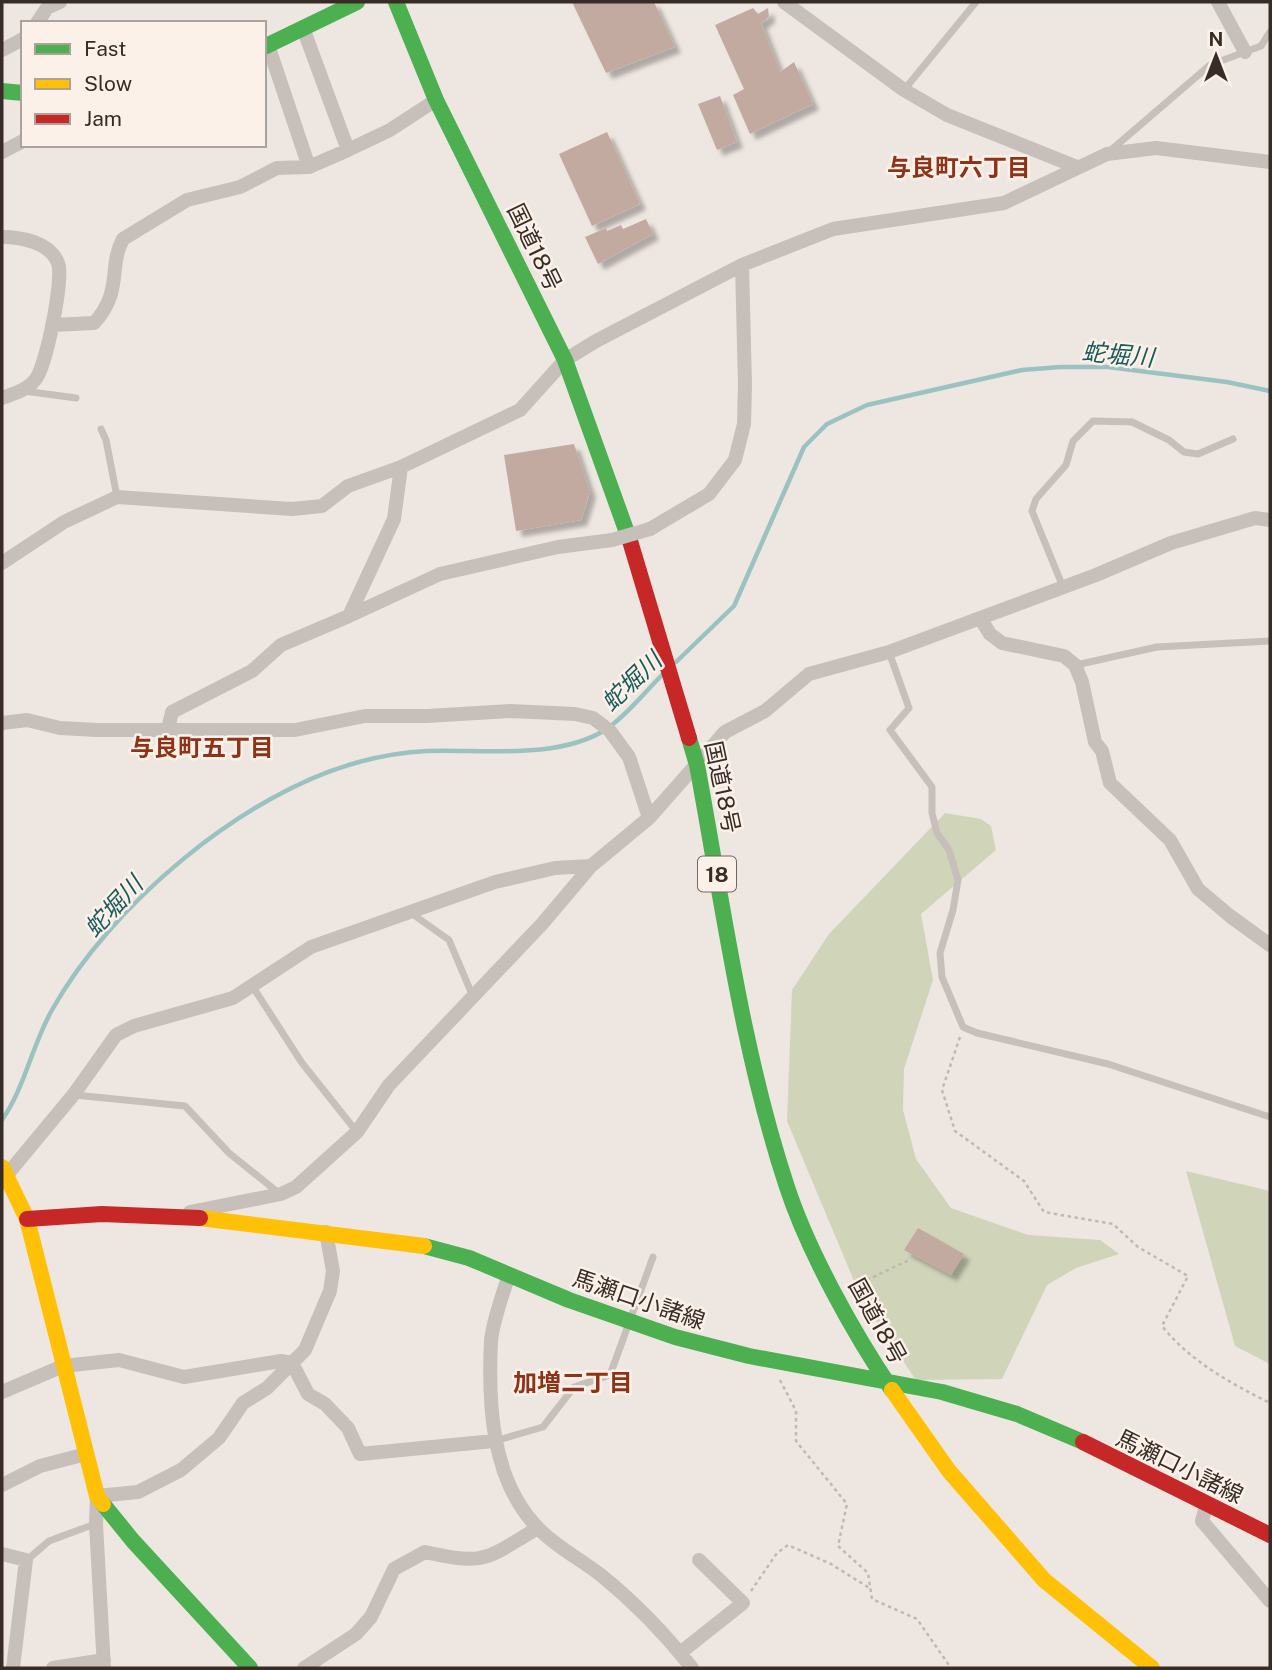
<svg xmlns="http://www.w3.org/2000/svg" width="1272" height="1670" font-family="'Public Sans','Noto Sans JP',sans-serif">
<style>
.green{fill:#d0d4b9}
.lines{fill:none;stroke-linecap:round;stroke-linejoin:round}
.stream{stroke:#9bc2c1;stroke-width:4.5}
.building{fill:#c3aaa1;filter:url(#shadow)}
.path{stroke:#c0b8b2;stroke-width:2.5;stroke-dasharray:3.5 3.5;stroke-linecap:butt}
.lane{stroke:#c7bfba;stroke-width:7}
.street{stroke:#c7bfba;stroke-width:14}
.fast{stroke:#4caf50;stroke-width:16}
.slow{stroke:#ffc107;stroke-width:16}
.jam{stroke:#c62828;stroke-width:16}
.street-bridge{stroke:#c7bfba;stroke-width:14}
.labels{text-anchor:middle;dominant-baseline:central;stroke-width:5;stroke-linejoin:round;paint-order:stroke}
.shield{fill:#fbf1e8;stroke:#726761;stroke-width:2}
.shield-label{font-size:21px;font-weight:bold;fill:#382c27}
.street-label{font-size:23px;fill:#382c27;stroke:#fbf1e8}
.neighbourhood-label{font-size:24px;font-weight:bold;fill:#8d331a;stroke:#fbf1e8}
.water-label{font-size:24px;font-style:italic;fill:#195a5d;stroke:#fbf1e8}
</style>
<defs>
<filter id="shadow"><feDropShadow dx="6" dy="6" stdDeviation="2" flood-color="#0004"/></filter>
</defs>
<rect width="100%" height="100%" fill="#eee7e1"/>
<path class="green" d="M 945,813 L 981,819 L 991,826 L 996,850 L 921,914 L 933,980 L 904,1069 L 903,1110 L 916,1159 L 951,1208 L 1028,1235 L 1100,1240 L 1119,1254 L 1076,1268 L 1047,1285 L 1002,1379 L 916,1380 L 862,1300 L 787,1121 L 792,990 L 829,934 Z
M 1186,1171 L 1270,1191 L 1270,1364 L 1235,1346 Z"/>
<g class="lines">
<path class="stream" d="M 676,662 L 734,606 L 804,447 L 827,424 L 867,405 L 1022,370 L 1060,367 L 1108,367 L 1227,382 L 1270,391
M 2,1120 C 25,1087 32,1045 52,1010 C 110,906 243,793 359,762 C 381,756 405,752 427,751 C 481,749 557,760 605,730 C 625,717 644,693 662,675"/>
</g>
<path class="building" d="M 572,2 L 654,2 L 675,47 L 606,73 Z
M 753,8 L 758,14 L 768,8 L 769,17 L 761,23 L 780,72 L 794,62 L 813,104 L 750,134 L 733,95 L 744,89 L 715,25 Z
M 720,96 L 737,142 L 717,150 L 698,104 Z
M 607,132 L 640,204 L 592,226 L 559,154 Z
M 646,219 L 653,234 L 598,264 L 585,237 L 606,228 L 607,231 L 621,225 L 623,229 Z
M 574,444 L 590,492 L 581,520 L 516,531 L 504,455 Z
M 918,1228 L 964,1254 L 951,1275 L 904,1250 Z"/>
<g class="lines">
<path class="path" d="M 960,1037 L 942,1090 L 955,1131 L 1024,1181 L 1044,1212 L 1113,1224 L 1138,1247 L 1188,1276 L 1162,1326 C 1190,1361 1230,1383 1270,1403
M 854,1286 L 909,1260
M 780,1380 L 796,1411 L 796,1441 L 847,1504 L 838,1546 L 868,1573 L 872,1599 L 917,1619 L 951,1668
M 751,1591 L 777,1553 L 788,1545 L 831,1564 L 871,1589"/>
<path class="lane" d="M 904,90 L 976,2
M 1110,151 L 1210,65 L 1261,46 L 1270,32
M 24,391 L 76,398
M 101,429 L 106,440 L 117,497
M 1063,587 L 1032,511 L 1036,499 L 1066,465 L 1073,441 L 1093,421 L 1132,422 L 1169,440 L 1184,452 L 1198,454 L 1233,439
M 889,652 L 909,708 L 890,730 L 932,787 L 932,813 L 937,833 L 949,850 L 958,880 L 953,910 L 940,953 L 942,977 L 963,1027 L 977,1033 L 1108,1064 L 1270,1117
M 1076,665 L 1157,647 L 1270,641
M 411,913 L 449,940 L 474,999
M 251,984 L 302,1063 L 357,1132
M 75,1095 L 185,1106 L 229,1153 L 280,1194
M 495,1441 L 543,1427 L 574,1387 L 610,1375 L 653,1257
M 27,1560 L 49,1541 L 95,1524"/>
<path class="street" d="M 784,2 L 904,90 L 947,115 L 1077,167
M 1218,2 L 1245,52
M 37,23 L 47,8 L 60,2
M 303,28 L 348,150
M 268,45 L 309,167
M 2,50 L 23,39
M 2,152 L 23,141
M 2,237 C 21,237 50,242 58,263 C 64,278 46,368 35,380 C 27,390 13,394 2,398
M 52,325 L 94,323 C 123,292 108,266 123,239 L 187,200 L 240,187 L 277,168 L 309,167 L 348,150 L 390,130 L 436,100
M 650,529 L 709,494 L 735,460 L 744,424 L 745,385 L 742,265
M 2,563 L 64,522 L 117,497 L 292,509 L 322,506 L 348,486 L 401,467 L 520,410 L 565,360 L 596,341 L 742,265 L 833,229 L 1004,203 L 1107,154 L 1156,148 L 1270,162
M 349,616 L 440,574 L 558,547 L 612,540
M 980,618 L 990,634 L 1002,643 L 1064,656 L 1075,665 L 1082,682 L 1095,742 L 1102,751 L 1110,783 L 1170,840 L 1198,889 L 1230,916 L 1270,945
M 2,723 L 27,720 L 60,728 L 97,730 L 295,730 L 365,716 L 427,716 L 511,711 L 575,714 L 593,718 L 610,731 L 629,757 L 649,818
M 168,729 L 172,712 L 252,671 L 281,645 L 349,616 L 394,519 L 401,467
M 6,1176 L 74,1094 L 116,1035 L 134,1026 L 233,998 L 311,947 L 495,882 L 555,868 L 591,866
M 190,1212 L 281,1194 L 296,1187 L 357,1132 L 389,1085 L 542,924 L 591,866 L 649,818 L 725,732 L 765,711 L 809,674 L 889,652 L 1096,575 L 1171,543 L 1255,518 L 1270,520
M 509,1274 C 503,1295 493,1319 491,1341 C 488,1404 491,1480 538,1528 C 556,1547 582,1560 602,1576 C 634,1602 666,1635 692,1668
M 2,1392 L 63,1366 L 119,1360 L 184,1377 L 281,1361 L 292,1363 L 308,1394 L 325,1404 L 348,1428 L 360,1454 L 494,1441
M 2,1485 L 40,1466 L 86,1454
M 1207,1503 L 1202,1521 L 1270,1601
M 2,1554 L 26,1560 L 13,1668
M 680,1653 L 743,1603 L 699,1560
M 53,1668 L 104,1660
M 104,1668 L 96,1524 L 97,1496 L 138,1492 L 181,1470 L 219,1438 L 243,1403 L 267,1388 L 305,1350 L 330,1291 L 333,1271 L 326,1232
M 304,1668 L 356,1634 L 371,1617 L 394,1569 L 425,1552 C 487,1566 485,1559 538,1528"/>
<path class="fast" d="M 396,2 L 436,100 L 565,360 L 630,541
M 264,47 L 357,2
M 2,91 L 23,93
M 689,738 L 697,765 C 723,905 742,1051 787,1187 C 808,1251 854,1334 892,1390
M 424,1246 L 469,1258 L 569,1300 L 675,1337 L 749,1356 L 942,1392 L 1017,1414 L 1083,1442
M 103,1504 L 133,1541 L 250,1668"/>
<path class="slow" d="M 2,1167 L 27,1219 L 97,1496 L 103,1504
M 200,1218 L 424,1246
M 892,1390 L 949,1471 L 1044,1580 L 1152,1668"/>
<path class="jam" d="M 630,541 L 689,738
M 27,1219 L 102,1214 L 200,1218
M 1083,1442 L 1270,1535"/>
<path class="street-bridge" d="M 612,540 L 650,529"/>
</g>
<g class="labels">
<rect class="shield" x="698" y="856.5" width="38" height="35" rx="5"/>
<g class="shield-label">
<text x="717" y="874">18</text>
</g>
<g class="street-label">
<text transform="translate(535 247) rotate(64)">国道18号</text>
<text transform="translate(723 787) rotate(78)">国道18号</text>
<text transform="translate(639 1299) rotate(19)">馬瀬口小諸線</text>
<text transform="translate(878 1321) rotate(61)">国道18号</text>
<text transform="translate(1180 1466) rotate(26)">馬瀬口小諸線</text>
</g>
<g class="neighbourhood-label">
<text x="959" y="167">与良町六丁目</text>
<text x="202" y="747">与良町五丁目</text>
<text x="573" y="1382">加増二丁目</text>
</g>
<g class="water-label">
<text transform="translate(1118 354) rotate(5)">蛇堀川</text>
<text transform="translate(631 681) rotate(-44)">蛇堀川</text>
<text transform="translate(113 906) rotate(-47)">蛇堀川</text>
</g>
</g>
<rect width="1272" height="1670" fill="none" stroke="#382c27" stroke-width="7"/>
<rect x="21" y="21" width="245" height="126" fill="#fbf1e8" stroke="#ada29b" stroke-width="2"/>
<rect x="35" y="44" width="35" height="10" fill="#4caf50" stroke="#ada29b" stroke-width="2"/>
<text x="84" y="56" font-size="21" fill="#382c27">Fast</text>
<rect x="35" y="79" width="35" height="10" fill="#ffc107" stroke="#ada29b" stroke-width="2"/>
<text x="84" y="91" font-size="21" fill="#382c27">Slow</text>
<rect x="35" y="114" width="35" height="10" fill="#c62828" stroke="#ada29b" stroke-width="2"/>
<text x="84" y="126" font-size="21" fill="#382c27">Jam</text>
<g transform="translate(1216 56)" stroke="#fbf1e8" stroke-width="5" paint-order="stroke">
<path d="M0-5L12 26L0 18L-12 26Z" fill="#382c27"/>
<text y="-10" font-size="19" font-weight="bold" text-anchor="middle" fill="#382c27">N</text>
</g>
</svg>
